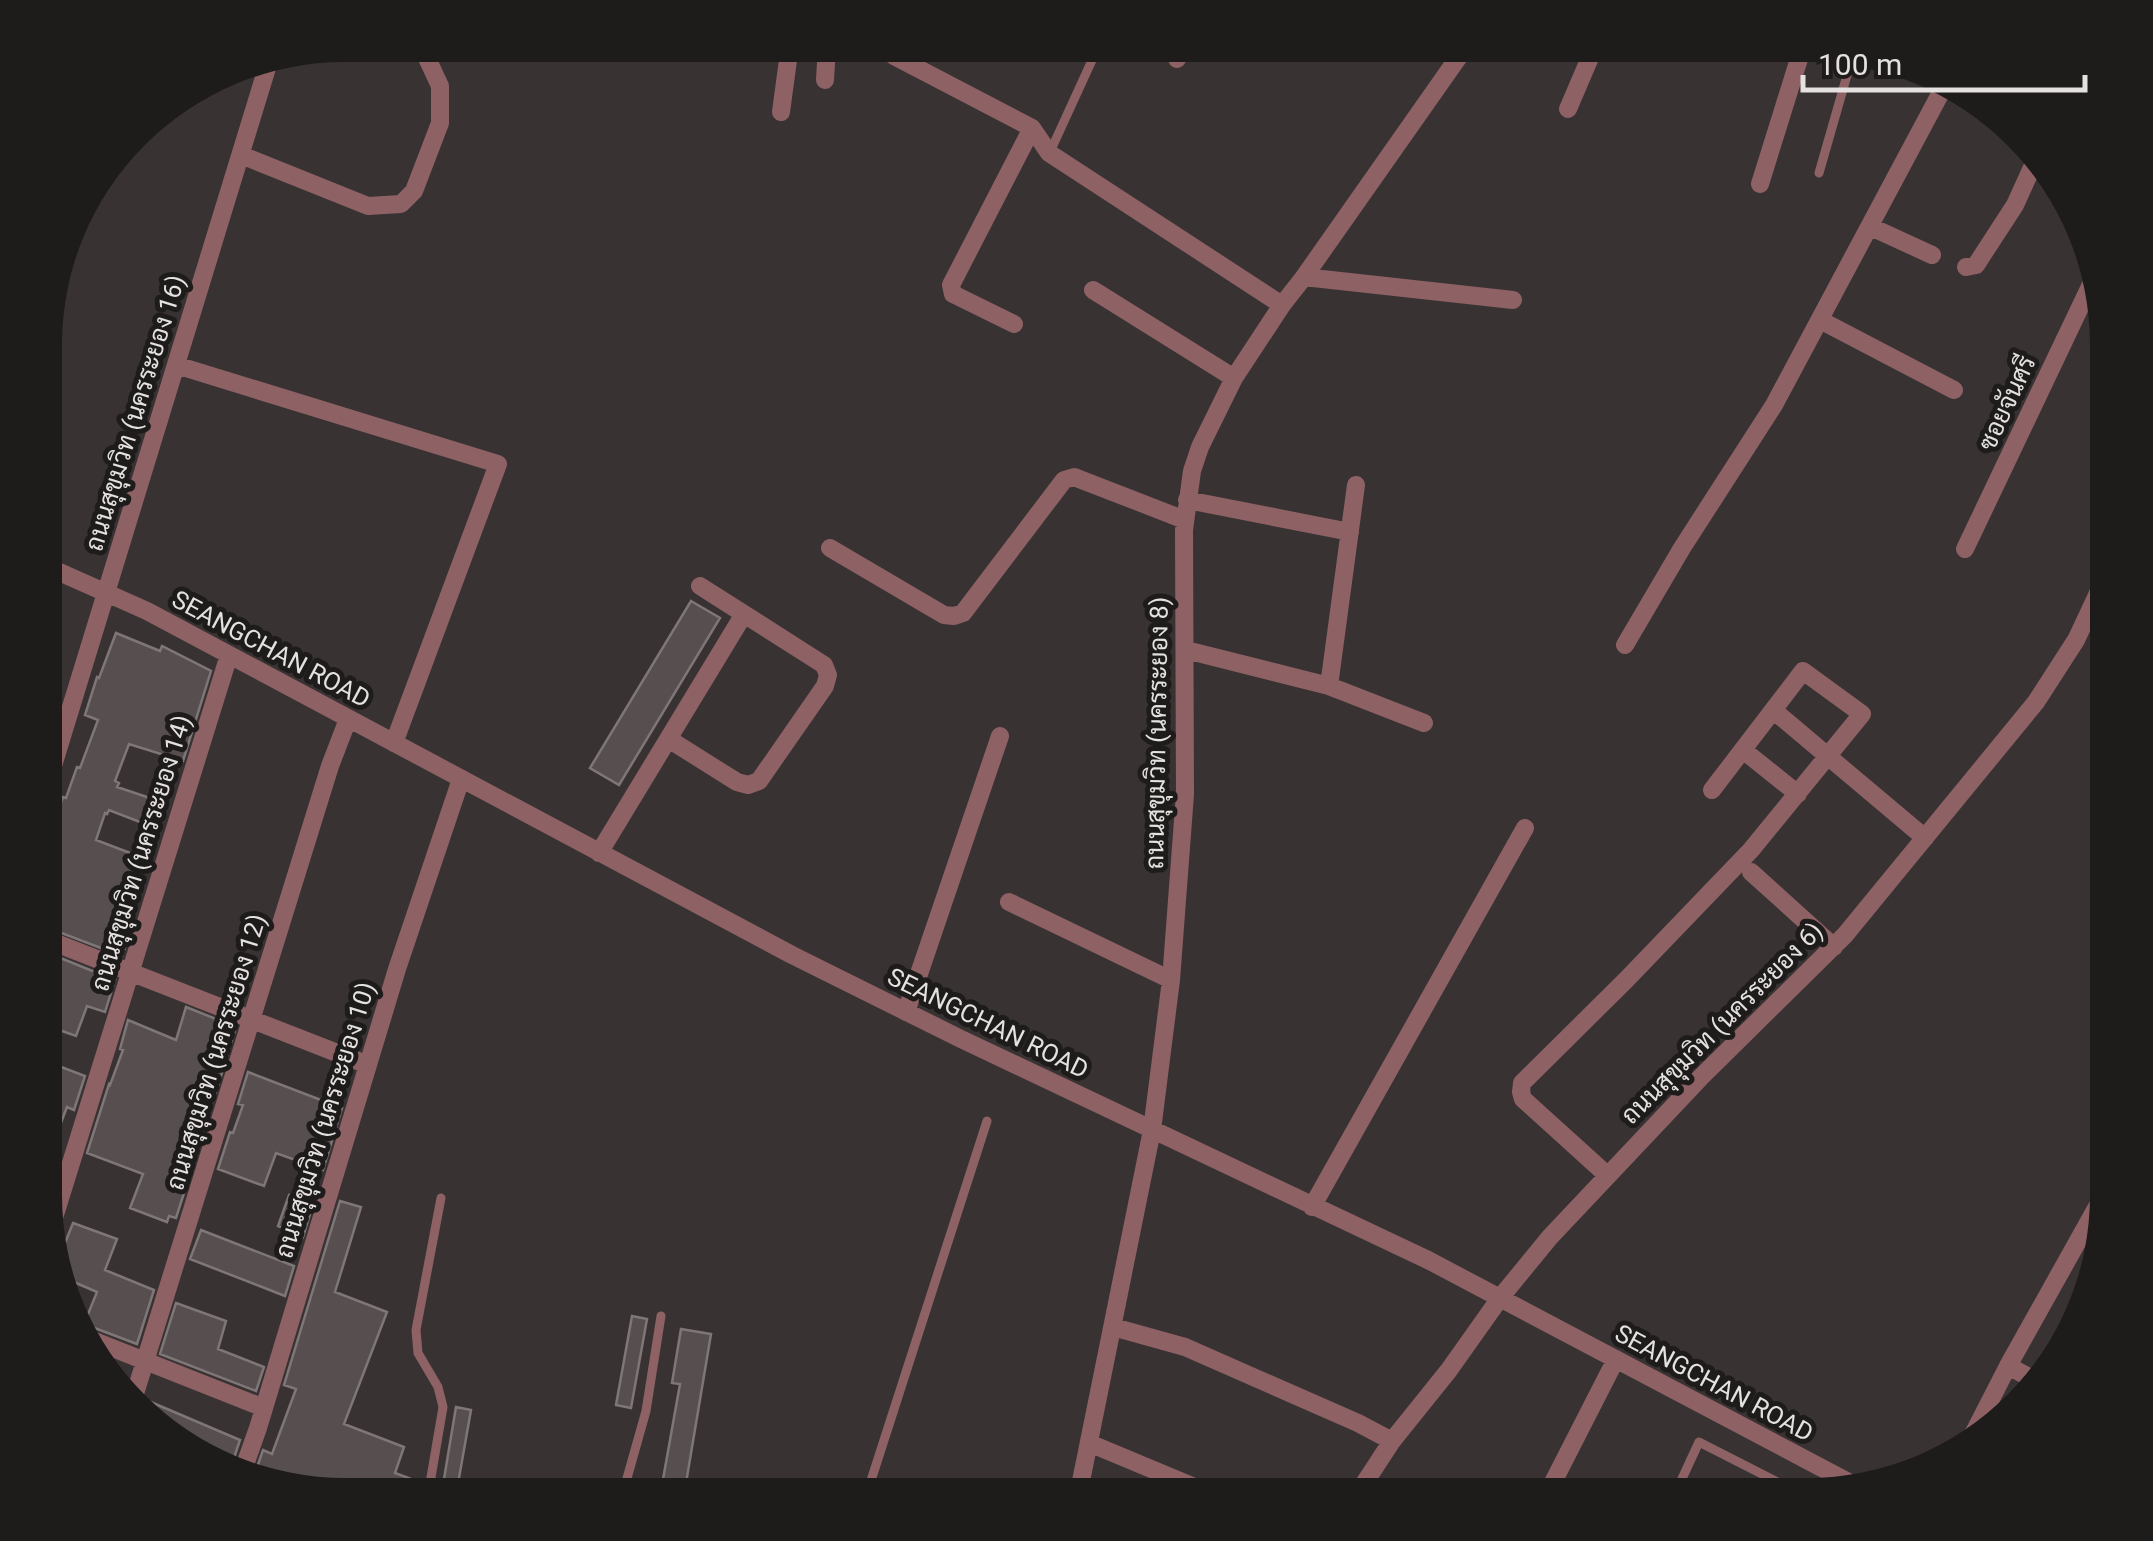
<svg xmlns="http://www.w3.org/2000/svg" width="2153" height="1541" font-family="Roboto,Sarabun,sans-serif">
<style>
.building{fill:#564e4f;stroke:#7f7677;stroke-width:2.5}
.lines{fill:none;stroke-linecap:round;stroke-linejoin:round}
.lane{stroke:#8e6165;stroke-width:9}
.street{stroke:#8e6165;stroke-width:18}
.labels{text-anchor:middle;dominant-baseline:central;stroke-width:10;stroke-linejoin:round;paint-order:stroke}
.street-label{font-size:25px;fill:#e5e1e1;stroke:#1e1b1b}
</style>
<rect width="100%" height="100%" fill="#393233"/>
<path class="building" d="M 691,601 L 720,618 L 619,785 L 590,768 Z
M 116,633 L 160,651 L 162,646 L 211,671 L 183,761 L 129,744 L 115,781 L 119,783 L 117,787 L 162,802 L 153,827 L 109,810 L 107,814 L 105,813 L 96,840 L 146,859 L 134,892 L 129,890 L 113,928 L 129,935 L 122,956 L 48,928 L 48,828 L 51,829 L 63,797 L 66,798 L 77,767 L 80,768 L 98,720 L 85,715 L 97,677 L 99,678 Z
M 48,953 L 115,980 L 105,1012 L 87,1006 L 76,1036 L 48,1026 L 48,1011 L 54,994 L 48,991 Z
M 186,1007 L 236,1027 L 216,1092 L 212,1091 L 198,1121 L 206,1124 L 176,1218 L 169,1216 L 167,1222 L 130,1208 L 143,1174 L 87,1153 L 109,1084 L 110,1085 L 123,1050 L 120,1049 L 128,1020 L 176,1040 Z
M 48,1062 L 85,1076 L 74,1110 L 67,1107 L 49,1154 Z
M 248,1072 L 342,1108 L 323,1170 L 276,1153 L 264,1186 L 218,1169 L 230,1132 L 233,1133 L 243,1105 L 238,1104 Z
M 289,1195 L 313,1204 L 303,1237 L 278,1226 Z
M 340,1201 L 361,1207 L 335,1292 L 387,1312 L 344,1424 L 404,1447 L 395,1473 L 422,1483 L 420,1495 L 327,1495 L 266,1483 L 253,1479 L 263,1450 L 272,1454 L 296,1389 L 284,1385 Z
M 73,1223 L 117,1239 L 105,1270 L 154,1290 L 137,1344 L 84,1324 L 97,1292 L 62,1277 L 57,1263 Z
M 201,1230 L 294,1266 L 285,1296 L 190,1259 Z
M 176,1303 L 226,1321 L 218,1349 L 264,1367 L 256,1391 L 160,1354 Z
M 632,1316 L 647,1319 L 631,1408 L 616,1405 Z
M 681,1329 L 711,1334 L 685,1489 L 662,1485 L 680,1384 L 672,1383 Z
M 146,1400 L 240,1440 L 230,1470 L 162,1434 L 141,1409 Z
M 456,1407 L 471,1410 L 456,1495 L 436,1495 L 437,1489 L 442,1491 Z"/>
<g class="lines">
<path class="lane" d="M 1050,152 L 1099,45
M 1819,173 L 1854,51
M 428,1495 L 443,1407 L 438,1387 L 418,1353 L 416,1330 L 441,1198
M 622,1496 L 646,1411 L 661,1316
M 866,1496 L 987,1121
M 1674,1496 L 1699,1442 L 1805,1496"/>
<path class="street" d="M 894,56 L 1032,128 L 1049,153 L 1282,305
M 1177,59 L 1184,45
M 825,80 L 827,45
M 1568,109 L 1595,46
M 781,112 L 790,45
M 241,155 L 368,206 L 401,204 L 414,191 L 440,123 L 440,86 L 426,56 L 417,45
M 1760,184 L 1803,46
M 1871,227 L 1932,255
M 1966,267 L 1976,265 L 2015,205 L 2035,161
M 1304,277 L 1513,300
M 1093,290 L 1234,378
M 1820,320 L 1954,390
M 1014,324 L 953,294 L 951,285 L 1032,128
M 176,365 L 498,464 L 394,743
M 1187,500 L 1350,532
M 830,548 L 944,615 L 954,616 L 963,613 L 1064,480 L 1074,477 L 1185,520
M 1965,549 L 2094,278
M 48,567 L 147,611 L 792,955 L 961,1039 L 1428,1260 L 1854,1485
M 1625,645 L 1682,548 L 1774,405 L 1946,83
M 1186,650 L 1329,686 L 1424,723
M 1329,686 L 1356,485
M 1773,710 L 1925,838
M 670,740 L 737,782 L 748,785 L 759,781 L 825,686 L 828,675 L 824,665 L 700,586
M 1743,750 L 1798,794
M 48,782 L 270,58
M 599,853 L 744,614
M 1751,872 L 1834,947
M 1009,902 L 1171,980
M 48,940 L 368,1065
M 906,1012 L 1000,736
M 1607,1175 L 1523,1099 L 1521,1092 L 1522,1083 L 1626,980 L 1751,850 L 1862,714 L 1803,671 L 1712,790
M 1312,1207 L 1525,828
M 48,1237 L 229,655
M 1113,1327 L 1185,1347 L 1358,1423 L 1392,1441
M 82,1336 L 264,1408
M 2008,1366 L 2040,1383
M 133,1400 L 330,766 L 348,719
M 1970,1440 L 2008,1366 L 2107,1189
M 1089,1443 L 1216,1496
M 241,1476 L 258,1428 L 397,969 L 461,779
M 1078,1496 L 1152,1130 L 1171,980 L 1185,794 L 1184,530 L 1192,471 L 1200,447 L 1234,378 L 1282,305 L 1304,277 L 1467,45
M 1356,1496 L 1392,1441 L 1449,1370 L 1500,1298 L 1550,1237 L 1702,1076 L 1845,935 L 2036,702 L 2076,640 L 2107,574
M 1546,1496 L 1616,1359"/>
</g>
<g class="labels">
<g class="street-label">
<text transform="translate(2007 403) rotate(-65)">ซอยจันศรี</text>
<text transform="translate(135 413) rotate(-73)">ถนนสุขุมวิท (นครระยอง 16)</text>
<text transform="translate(271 649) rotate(28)">SEANGCHAN ROAD</text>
<text transform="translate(1157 733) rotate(-89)">ถนนสุขุมวิท (นครระยอง 8)</text>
<text transform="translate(141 853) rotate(-73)">ถนนสุขุมวิท (นครระยอง 14)</text>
<text transform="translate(988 1023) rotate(26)">SEANGCHAN ROAD</text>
<text transform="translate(1722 1023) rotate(-45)">ถนนสุขุมวิท (นครระยอง 6)</text>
<text transform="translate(216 1052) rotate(-73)">ถนนสุขุมวิท (นครระยอง 12)</text>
<text transform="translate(325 1120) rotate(-73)">ถนนสุขุมวิท (นครระยอง 10)</text>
<text transform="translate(1714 1383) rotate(28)">SEANGCHAN ROAD</text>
</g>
</g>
<path d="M0 0H2153V1541H0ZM345 62H1807A283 283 0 0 1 2090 345V1195A283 283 0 0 1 1807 1478H345A283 283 0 0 1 62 1195V345A283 283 0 0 1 345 62Z" fill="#1e1b1b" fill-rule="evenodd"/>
<path d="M1803 75v15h282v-15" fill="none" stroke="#e5e1e1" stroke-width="5"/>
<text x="1818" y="75" font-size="30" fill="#e5e1e1" stroke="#1e1b1b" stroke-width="8" paint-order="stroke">100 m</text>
</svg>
